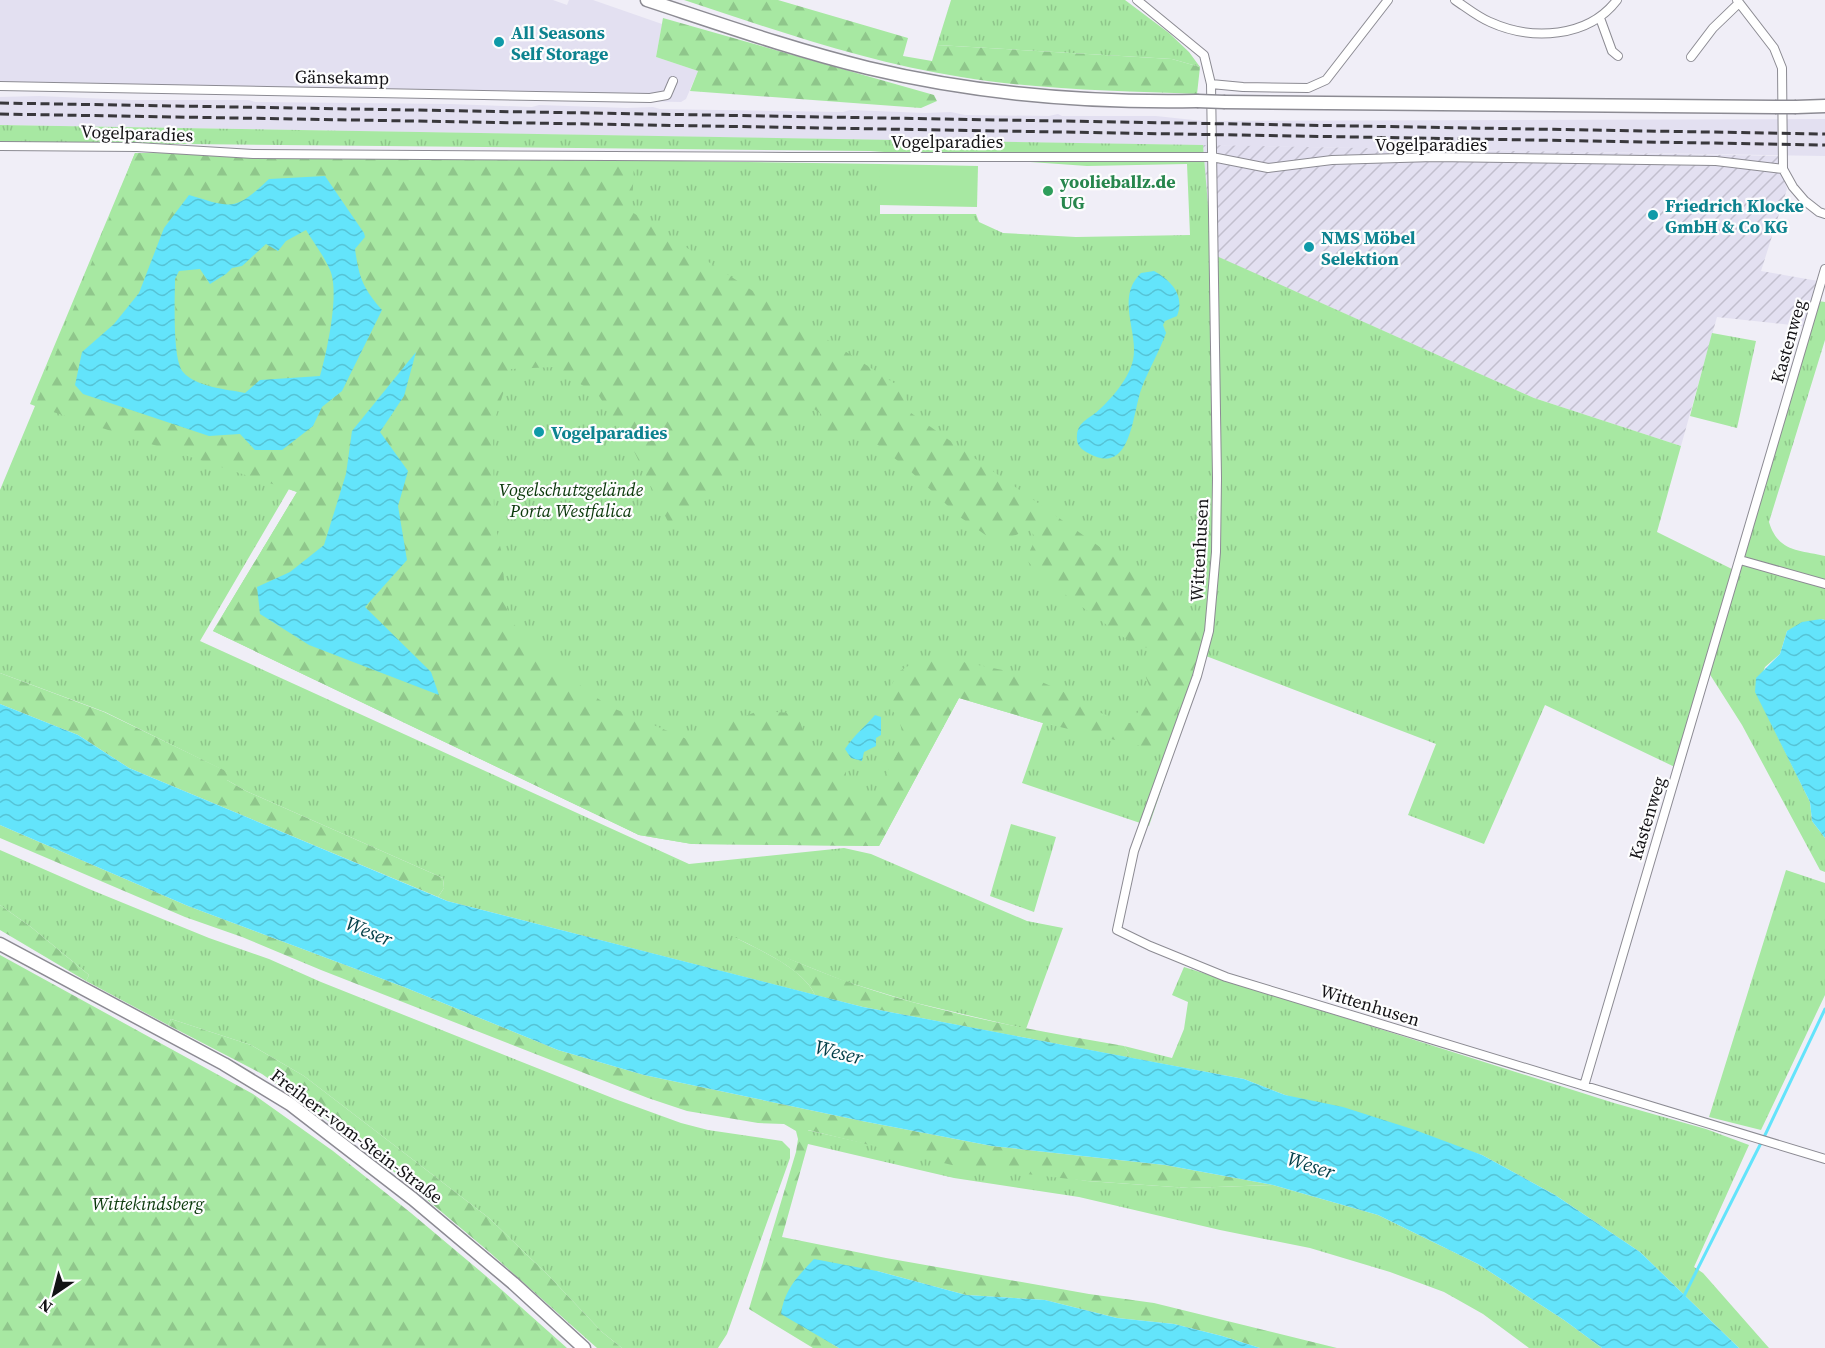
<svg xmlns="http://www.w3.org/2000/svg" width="1825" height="1348" font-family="'Source Serif 4',serif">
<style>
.built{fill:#e3e0f1}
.industrial{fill:url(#industrial-furrows)}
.grass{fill:url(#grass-tufts)}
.forest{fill:url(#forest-firs);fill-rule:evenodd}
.pitch{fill:#a7e8a2}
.water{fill:url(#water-waves);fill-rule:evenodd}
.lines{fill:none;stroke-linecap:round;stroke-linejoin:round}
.stream{stroke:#63e4fb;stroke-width:3}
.street-casing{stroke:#8c8b93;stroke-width:10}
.primary-casing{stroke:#8c8b93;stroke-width:15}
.street{stroke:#fff;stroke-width:8}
.primary{stroke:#fff;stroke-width:12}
.rail{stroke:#39383c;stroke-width:3;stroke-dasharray:9 4.5;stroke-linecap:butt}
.primary-bridge-casing{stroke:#8c8b93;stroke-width:15;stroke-linecap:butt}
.primary-bridge{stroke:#fff;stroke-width:12}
.culture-dot{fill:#0f9aa8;stroke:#fdfdfe;stroke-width:2}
.leisure-dot{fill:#2e9e5b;stroke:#fdfdfe;stroke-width:2}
.labels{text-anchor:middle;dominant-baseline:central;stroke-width:4.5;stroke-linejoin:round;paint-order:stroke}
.culture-label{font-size:18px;font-weight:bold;fill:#0d838f;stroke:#fdfdfe;text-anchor:start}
.street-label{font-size:18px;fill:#131215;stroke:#fdfdfe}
.leisure-label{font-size:18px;font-weight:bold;fill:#27864d;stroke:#fdfdfe;text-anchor:start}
.park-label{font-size:18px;font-style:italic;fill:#093709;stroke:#fdfdfe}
.water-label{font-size:20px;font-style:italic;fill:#003d47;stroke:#fdfdfe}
</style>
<defs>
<pattern id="industrial-furrows" width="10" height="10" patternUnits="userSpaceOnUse" patternTransform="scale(1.5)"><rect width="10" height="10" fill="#e3e0f1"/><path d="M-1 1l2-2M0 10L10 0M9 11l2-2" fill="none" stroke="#c2bfce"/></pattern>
<pattern id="grass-tufts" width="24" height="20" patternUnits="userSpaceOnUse" patternTransform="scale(1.5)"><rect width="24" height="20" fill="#a7e8a2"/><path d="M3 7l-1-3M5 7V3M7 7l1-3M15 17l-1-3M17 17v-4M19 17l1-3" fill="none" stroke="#8fc68b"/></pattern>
<pattern id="forest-firs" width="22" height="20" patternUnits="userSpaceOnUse" patternTransform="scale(1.5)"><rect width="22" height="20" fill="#a7e8a2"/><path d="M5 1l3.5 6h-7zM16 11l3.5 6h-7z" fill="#8fc68b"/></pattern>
<pattern id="water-waves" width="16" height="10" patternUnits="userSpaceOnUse" patternTransform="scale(1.5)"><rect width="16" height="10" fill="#63e4fb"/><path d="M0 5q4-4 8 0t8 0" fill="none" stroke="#55c3d6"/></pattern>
</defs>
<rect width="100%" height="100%" fill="#f0eef7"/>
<path class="built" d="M 0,0 L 553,0 L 567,5 L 569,0 L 593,0 L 662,24 L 656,57 L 698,71 L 686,99 L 681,102 L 0,89 Z
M 39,96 L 132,100 L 249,100 L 255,102 L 451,104 L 532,107 L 539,105 L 627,108 L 653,107 L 660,109 L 843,112 L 850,110 L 925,113 L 951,112 L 965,115 L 1049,116 L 1058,114 L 1062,116 L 1156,116 L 1203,121 L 1825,119 L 1825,156 L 0,125 L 0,97 Z"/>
<path class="industrial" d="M 1203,145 L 1781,156 L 1781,171 L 1787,189 L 1761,271 L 1824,282 L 1810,327 L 1717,317 L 1681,446 L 1534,398 L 1211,254 Z"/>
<path class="grass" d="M 951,0 L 1125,0 L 1169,33 L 1189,52 L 1200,67 L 1172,59 L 937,45 Z
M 0,125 L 1203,145 L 1212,254 L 1534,398 L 1681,446 L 1657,532 L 1738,572 L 1818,301 L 1825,302 L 1825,340 L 1769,522 C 1778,552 1799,550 1825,556 L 1825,620 L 1821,619 L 1787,631 L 1780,654 L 1765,667 L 1756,692 L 1810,802 L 1812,821 L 1825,838 L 1825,872 L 1820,870 L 1742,725 L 1709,673 L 1679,769 L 1545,705 L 1484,844 L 1408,815 L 1436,744 L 1206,656 L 1149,826 L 1022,783 L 1043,723 L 959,698 L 879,846 L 692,844 L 639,835 L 213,631 L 297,492 L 289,489 L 200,641 L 689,864 L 844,848 L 871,854 L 1027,921 L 1063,928 L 1026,1029 L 912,1002 L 844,981 L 736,938 C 760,950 804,969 815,995 L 447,901 L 438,897 L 444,888 L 443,878 L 246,791 L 227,780 L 227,772 L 105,712 L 0,673 L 0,490 L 35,406 L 30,404 L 135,153 L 880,164 L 880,214 L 976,214 L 979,222 L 1003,233 L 1076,237 L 1190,235 L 1187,164 L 1087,166 L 870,151 L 0,142 Z
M 1712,333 L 1756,341 L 1737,428 L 1690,416 Z
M 1011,824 L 1056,837 L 1034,912 L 990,896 Z
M 0,850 L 89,889 L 209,938 L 269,959 L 321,982 L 615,1099 L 681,1123 L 708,1130 L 782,1141 L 790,1149 L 790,1158 L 727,1334 L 718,1348 L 622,1348 L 602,1332 L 550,1277 L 489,1218 L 304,1076 L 251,1045 L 171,1019 L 168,1025 L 86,981 L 89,975 L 31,927 L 0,905 Z
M 1786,870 L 1825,883 L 1825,995 L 1761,1130 L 1709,1117 Z
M 1184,967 L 1614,1103 L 1706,1129 L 1749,1145 L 1694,1267 L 1703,1273 L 1769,1348 L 1739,1348 L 1640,1252 L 1555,1195 L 1482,1155 L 1285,1095 L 1244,1079 L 1126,1057 L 1129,1053 L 1124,1046 L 1172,1058 L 1184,1029 L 1188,1002 L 1172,995 Z
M 807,1130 L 877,1146 L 1087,1181 L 1189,1188 L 1273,1185 L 1378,1215 L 1478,1264 L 1564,1320 L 1602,1348 L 1529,1348 L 1483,1314 L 1444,1292 L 1390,1272 L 1310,1248 L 1220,1230 L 1079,1197 L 954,1178 L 808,1144 Z"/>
<path class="forest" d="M 684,0 L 778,0 L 908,38 L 903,56 L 932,61 L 937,45 L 1172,59 L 1200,67 L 1197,94 C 1118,91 1039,90 961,77 C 866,62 775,30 684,0 Z
M 663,18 L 934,95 L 937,101 L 921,108 L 690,91 L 698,71 L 656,57 Z
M 135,153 L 634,160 L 632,212 L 903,389 L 911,413 L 1207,623 L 1199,654 L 1162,751 L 1043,723 L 959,698 L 879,846 L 692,844 L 639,835 L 213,631 L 297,492 L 35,406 ZM 269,179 L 365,237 L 355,249 C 359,278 363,288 382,311 L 342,391 L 322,407 L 313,426 L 209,436 L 83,394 L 75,385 L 82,352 L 114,324 L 139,293 L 226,206 L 246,201 ZM 415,353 L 404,396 L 380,432 L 408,471 L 398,506 L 407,560 L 365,607 L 431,672 L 438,695 L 309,645 L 257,587 L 290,572 L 324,545 L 346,474 L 352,431 ZM 554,367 L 599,396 L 633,449 L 671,528 L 779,425 L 814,409 L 821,414 L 828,433 L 859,430 L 908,469 L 960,517 L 994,541 L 1016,535 L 1029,529 L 1036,538 L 1026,559 L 1041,577 L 1137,647 L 1156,648 L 1153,660 L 1145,675 L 1152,693 L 1130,723 L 1092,710 L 1082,700 L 1026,675 L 954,660 L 920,659 L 898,672 L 884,700 L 899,719 L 904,740 L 872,801 L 857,796 L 846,779 L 846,763 L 839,752 L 818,752 L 808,748 L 800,721 L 792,713 L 758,711 L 699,735 L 694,742 L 608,706 L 549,662 L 508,618 L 501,550 L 494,520 L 493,425 L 511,369 Z
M 306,229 C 314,242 324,256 330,269 C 340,292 327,352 320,376 L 245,393 L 197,382 L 182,371 L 176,350 L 175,279 L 179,271 L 200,269 L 209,284 L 226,274 L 232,268 L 242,266 L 266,244 L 286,241 Z
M 0,673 L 104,712 L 228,772 L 227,780 L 246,791 L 443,878 L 444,888 L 438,897 L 129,768 L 78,735 L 0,704 Z
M 0,825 L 188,906 L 404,987 L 558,1050 L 644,1075 L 862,1121 L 992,1146 L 1165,1165 L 1273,1185 L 1189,1188 L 1087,1181 L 956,1166 L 808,1130 L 808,1144 L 782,1237 L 886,1258 L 1089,1294 L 1154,1303 L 1337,1348 L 1260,1348 L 1222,1336 L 1174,1324 L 1117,1318 L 1045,1300 L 966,1295 L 877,1271 L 832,1344 L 839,1348 L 813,1348 L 749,1309 L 796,1152 L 798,1139 L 796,1131 L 784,1124 L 758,1123 L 687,1111 L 648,1098 L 321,970 L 242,937 L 185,917 L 0,838 Z
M 0,905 L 31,927 L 89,975 L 86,981 L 0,930 Z
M 735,937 L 741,937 C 796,963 853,986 912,1002 C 982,1021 1053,1034 1124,1046 L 1129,1053 L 1126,1057 L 863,1007 L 815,995 C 804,969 759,950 735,937 Z
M 0,955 L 253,1094 L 333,1151 L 411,1213 L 486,1276 L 567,1348 L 0,1348 Z
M 171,1019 L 251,1045 L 304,1076 L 489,1218 L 550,1277 L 602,1332 L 622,1348 L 597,1348 L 488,1251 L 362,1145 L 262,1074 L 168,1025 Z"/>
<path class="pitch" d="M 880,164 L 978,166 L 977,207 L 879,205 Z"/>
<path class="water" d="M 325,176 L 364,233 L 365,237 L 355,249 C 359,278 363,288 382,310 L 342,391 L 322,407 L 313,426 L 282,450 L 255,450 L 240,434 L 209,436 L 83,394 L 75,385 L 82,352 L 114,324 L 139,293 L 164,228 L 189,195 C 233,208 234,212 269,179 ZM 306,230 C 314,243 324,256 330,270 C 340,292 327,352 320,376 L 260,380 L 245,393 C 226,389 196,387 183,372 C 172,359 175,297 175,279 L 179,271 L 200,269 L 210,284 L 226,274 L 232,268 L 242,266 L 266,244 L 278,251 L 286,241 Z
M 1154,271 C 1172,281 1185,296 1177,316 L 1165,321 L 1163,325 L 1166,333 C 1159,352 1149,369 1142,387 C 1132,413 1132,478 1088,453 C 1080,449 1076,444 1077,435 C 1078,421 1091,418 1100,409 C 1113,397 1129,378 1133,360 C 1139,332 1115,298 1141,273 Z
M 416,352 L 404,396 L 380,432 L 408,471 L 398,506 L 407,560 L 365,607 L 431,672 L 439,695 L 309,645 L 260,614 L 257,587 L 290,572 L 324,545 L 346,474 L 352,431 Z
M 1821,619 L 1825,620 L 1825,838 L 1812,821 L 1810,802 L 1755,692 L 1756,678 L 1780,654 L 1787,631 L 1802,622 Z
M 0,704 L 78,735 L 129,768 L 447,901 L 863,1007 L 1244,1079 L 1285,1095 L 1343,1107 L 1415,1130 L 1482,1155 L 1555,1195 L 1640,1252 L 1739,1348 L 1602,1348 L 1564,1320 L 1478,1264 L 1378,1215 L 1273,1185 L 1165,1165 L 992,1146 L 862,1121 L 644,1075 L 558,1050 L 404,987 L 188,906 L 0,825 Z
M 875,715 L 881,717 L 881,735 L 876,738 L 876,746 L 864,752 L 862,761 L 851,758 L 845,749 C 855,734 864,728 875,715 Z
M 814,1259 L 877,1271 L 966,1295 L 1045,1300 L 1117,1318 L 1174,1324 L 1222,1336 L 1260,1348 L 839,1348 L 781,1314 C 784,1290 798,1276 814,1259 Z"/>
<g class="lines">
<path class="stream" d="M 1683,1298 L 1766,1133 L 1825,1009"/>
<g class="street-casing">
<path id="street" d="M 1137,0 L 1204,55 L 1211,84 L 1217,478 L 1216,552 L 1209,631 L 1197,676 L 1134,851 L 1117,930 L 1150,946 L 1226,977 L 1825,1159
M 1455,0 C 1467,8 1478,17 1490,22 C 1532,41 1588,38 1617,0
M 1737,0 L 1774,48 L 1782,68 L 1783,169 L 1793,187 L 1805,201 L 1819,212 L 1825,214
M 1600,18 L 1612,51 L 1618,56
M 1691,57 L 1713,28 L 1739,3
M 1211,84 L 1243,87 L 1308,88 L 1326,80 L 1388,0
M 0,86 L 650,98 L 667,95 L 673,81
M 0,146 L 137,147 L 253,154 L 789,157 L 1212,157 L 1268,168 L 1332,160 L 1434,157 L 1716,161 L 1783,169
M 1740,560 L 1825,584
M 1584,1086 L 1825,269"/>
</g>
<g class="primary-casing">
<path id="primary" d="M 647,0 C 720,24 794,50 868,68 C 976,94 1087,103 1197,101
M 1225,102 L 1775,107
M 1796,107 L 1825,106
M 0,944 L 224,1064 L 290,1104 L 413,1199 L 513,1283 L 584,1348"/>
</g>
<use href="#street" class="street"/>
<use href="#primary" class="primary"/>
<path class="rail" d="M 0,103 L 1825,134
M 0,114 L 1825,145"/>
<g class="primary-bridge-casing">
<path id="primary-bridge" d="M 1197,101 L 1225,102
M 1775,107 L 1796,107"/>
</g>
<use href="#primary-bridge" class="primary-bridge"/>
</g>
<g class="culture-dot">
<circle cx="499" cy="42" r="6"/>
<circle cx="1653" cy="215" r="6"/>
<circle cx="1309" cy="247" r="6"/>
<circle cx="539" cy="432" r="6"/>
</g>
<circle class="leisure-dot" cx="1048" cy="191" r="6"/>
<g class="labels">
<g class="culture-label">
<text x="511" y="32">All Seasons<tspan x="511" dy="21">Self Storage</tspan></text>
<text x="1665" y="205">Friedrich Klocke<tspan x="1665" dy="21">GmbH &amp; Co KG</tspan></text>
<text x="1321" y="237">NMS Möbel<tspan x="1321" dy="21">Selektion</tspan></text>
<text x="551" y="432">Vogelparadies</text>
</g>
<g class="street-label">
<text transform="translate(342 77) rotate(1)">Gänsekamp</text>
<text transform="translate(137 133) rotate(2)">Vogelparadies</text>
<text x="947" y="141">Vogelparadies</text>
<text x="1431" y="144">Vogelparadies</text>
<text transform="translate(1788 341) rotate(-74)">Kastenweg</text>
<text transform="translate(1199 550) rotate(-87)">Wittenhusen</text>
<text transform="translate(1647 818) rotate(-73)">Kastenweg</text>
<text transform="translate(1370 1005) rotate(17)">Wittenhusen</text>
<text transform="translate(357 1136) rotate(37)">Freiherr-vom-Stein-Straße</text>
</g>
<g class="leisure-label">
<text x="1060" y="181">yoolieballz.de<tspan x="1060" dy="21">UG</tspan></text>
</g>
<g class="park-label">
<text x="571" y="489">Vogelschutzgelände<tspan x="571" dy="21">Porta Westfalica</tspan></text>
<text x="148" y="1203">Wittekindsberg</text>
</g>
<g class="water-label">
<text transform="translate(369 931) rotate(22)">Weser</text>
<text transform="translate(839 1052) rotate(14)">Weser</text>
<text transform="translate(1311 1165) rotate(18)">Weser</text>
</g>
</g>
<g transform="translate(54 1294) rotate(215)" stroke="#fdfdfe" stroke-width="4.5" paint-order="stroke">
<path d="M0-4.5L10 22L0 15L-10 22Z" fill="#131215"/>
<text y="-9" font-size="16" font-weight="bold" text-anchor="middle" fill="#131215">N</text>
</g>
</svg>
